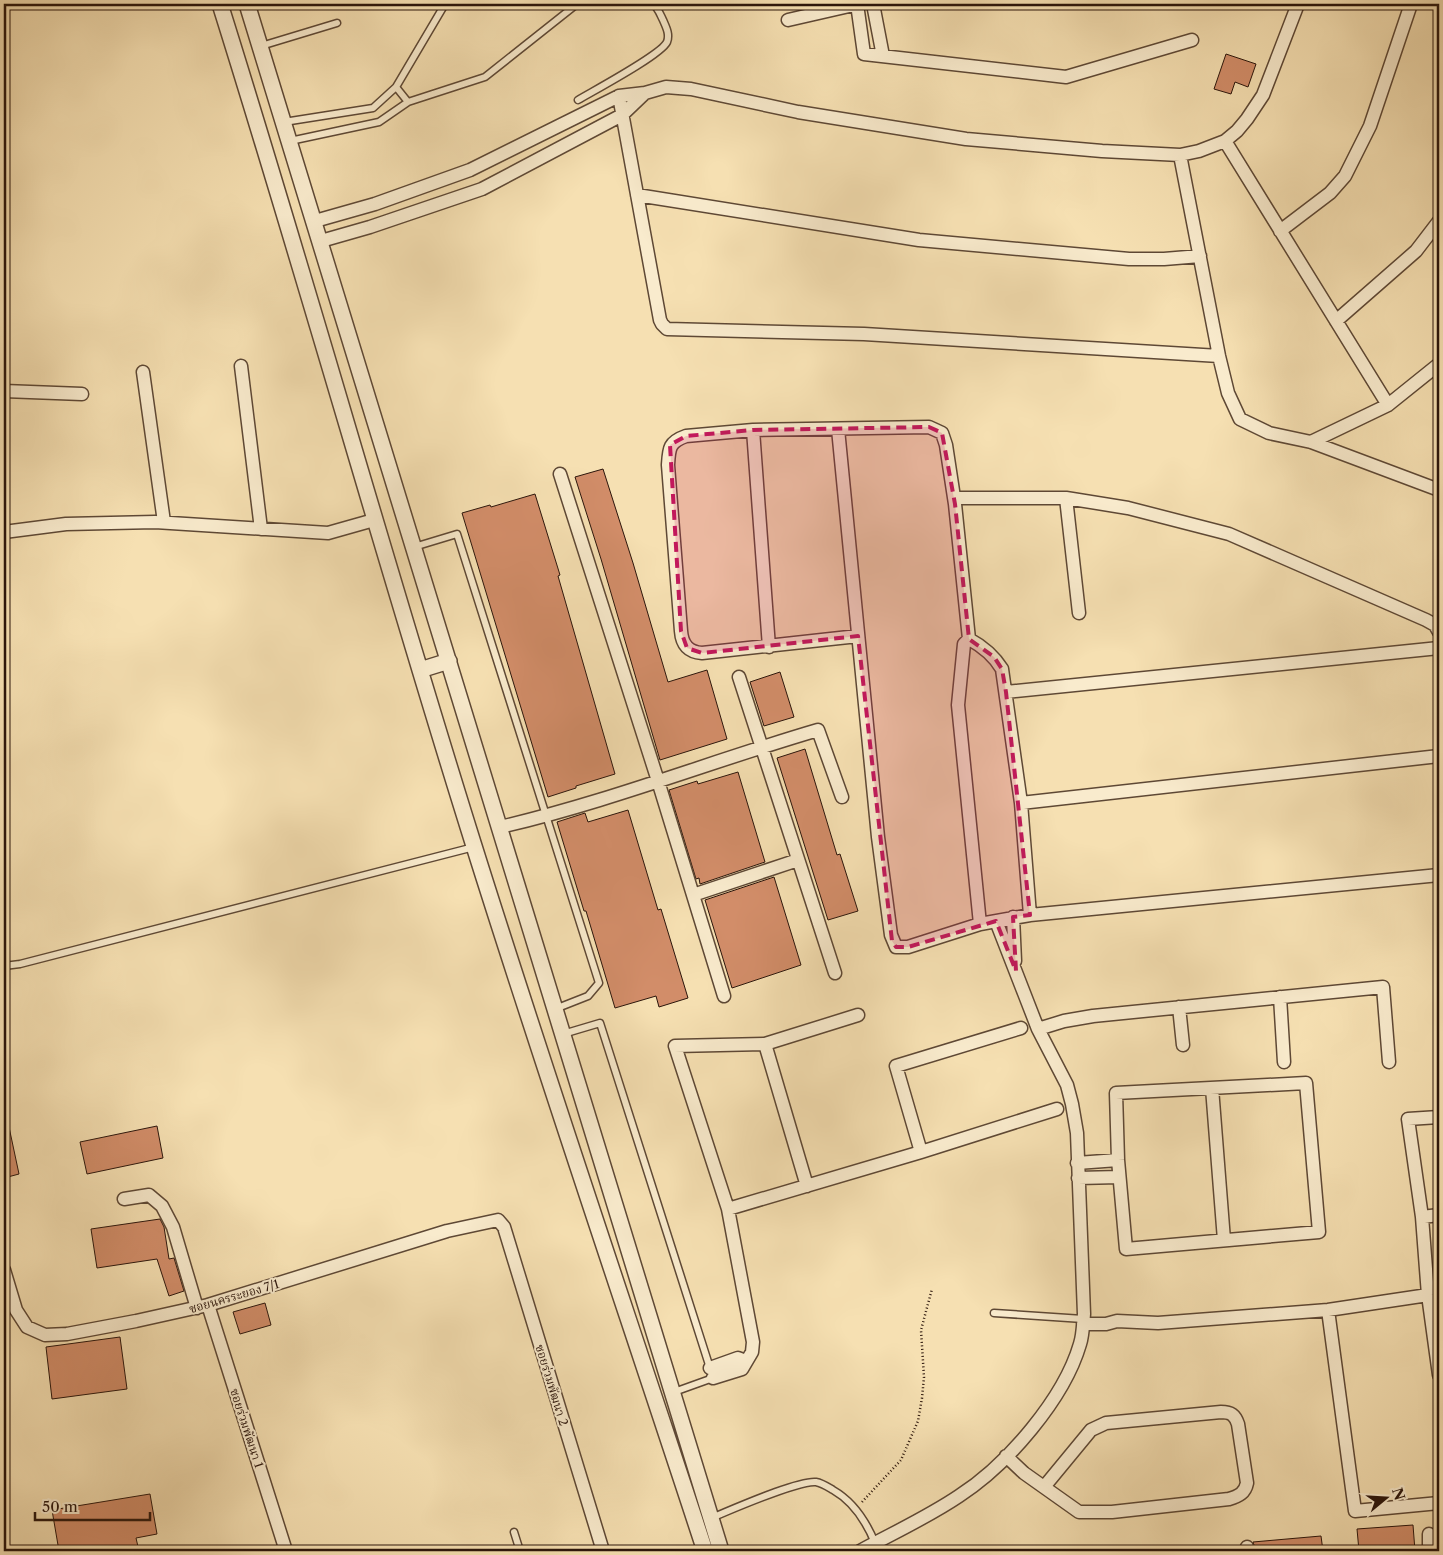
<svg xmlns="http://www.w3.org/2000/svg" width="1443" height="1555" font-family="'Libre Caslon Text','Noto Serif Thai',serif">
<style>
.building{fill:#d28d69;stroke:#2b150b}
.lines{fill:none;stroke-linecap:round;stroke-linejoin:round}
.service-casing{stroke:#5e4835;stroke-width:9}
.minor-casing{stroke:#5e4835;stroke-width:15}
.tertiary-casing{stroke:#5e4835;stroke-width:18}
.path{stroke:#2b150b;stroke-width:2.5;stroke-dasharray:1 2.5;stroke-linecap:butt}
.service{stroke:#f9ebcd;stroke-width:6}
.minor{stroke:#f9ebcd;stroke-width:12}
.tertiary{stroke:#f9ebcd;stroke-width:15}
.marked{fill:#c2185b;fill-opacity:0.2;stroke:#c2185b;stroke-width:4;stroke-dasharray:10 6;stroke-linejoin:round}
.labels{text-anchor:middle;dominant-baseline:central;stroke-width:4;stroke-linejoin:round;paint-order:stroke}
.street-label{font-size:12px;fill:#2b150b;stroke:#f9ebcd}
</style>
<rect width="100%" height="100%" fill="#f6e0b2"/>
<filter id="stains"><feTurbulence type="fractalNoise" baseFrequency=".004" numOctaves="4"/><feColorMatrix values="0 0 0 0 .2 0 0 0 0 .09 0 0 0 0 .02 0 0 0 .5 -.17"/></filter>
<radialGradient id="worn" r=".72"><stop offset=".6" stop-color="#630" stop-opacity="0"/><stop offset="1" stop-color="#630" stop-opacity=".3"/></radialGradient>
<path class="building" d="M 1226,54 L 1256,64 L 1248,87 L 1235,82 L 1231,94 L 1214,89 Z
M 603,469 L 633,563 L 668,682 L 707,670 L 727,739 L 660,760 L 601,559 L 575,477 Z
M 535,494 L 560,575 L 558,576 L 615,774 L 576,786 L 576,788 L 548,797 L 462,513 L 490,505 L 491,507 Z
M 780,672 L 794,717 L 764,726 L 750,682 Z
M 805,749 L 837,855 L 840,854 L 858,911 L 828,920 L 777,758 Z
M 738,772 L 765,862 L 700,884 L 699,878 L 696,879 L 669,790 L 697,781 L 698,784 Z
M 628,810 L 658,910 L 661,909 L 688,998 L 659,1007 L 656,996 L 615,1008 L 586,911 L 584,911 L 557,822 L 585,813 L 588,822 Z
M 774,877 L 801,965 L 732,988 L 705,900 Z
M 157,1126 L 163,1158 L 87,1174 L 80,1142 Z
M 4,1127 L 9,1127 L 19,1174 L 4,1178 Z
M 160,1219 L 164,1227 L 169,1259 L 174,1258 L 184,1291 L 169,1296 L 157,1259 L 97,1268 L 91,1229 Z
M 265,1303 L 271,1325 L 240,1334 L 233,1312 Z
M 120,1337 L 127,1389 L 52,1399 L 46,1347 Z
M 150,1494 L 157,1534 L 136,1538 L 139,1551 L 59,1551 L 52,1510 Z
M 1413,1525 L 1415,1551 L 1359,1551 L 1357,1529 Z
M 1321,1536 L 1323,1551 L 1256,1551 L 1253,1542 Z"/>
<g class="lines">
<g class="service-casing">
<path id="service" d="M 261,46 L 337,23
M 396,87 L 408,102
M 578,100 C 593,91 661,55 667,42 C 670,34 666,27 663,20 C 660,14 658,8 653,4
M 284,122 L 373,108 L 396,87 L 445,4
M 290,141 L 379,122 L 408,102 L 485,77 L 577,4
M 414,547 L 457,534 L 599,983 L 588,996 L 555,1009
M 4,966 L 20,964 L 474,847
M 563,1034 L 600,1023 L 710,1368
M 994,1313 L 1083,1319
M 674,1392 L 713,1378
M 711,1518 C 731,1510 798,1480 816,1482 C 822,1483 828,1487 833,1490 C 854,1502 866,1521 875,1543
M 514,1532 L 520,1551"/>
</g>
<g class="minor-casing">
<path id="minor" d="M 857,4 L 864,54 L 1066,77 L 1192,40
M 873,4 L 883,56
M 788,20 L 858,4
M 619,96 L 660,320 L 662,324 L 667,329 L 864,334 L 1219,356
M 1225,141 L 1388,405
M 1180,155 L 1219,356 L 1228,393 L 1240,419 L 1269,433 L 1311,442 L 1439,490
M 637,195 L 919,240 L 1129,259 L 1164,259 L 1200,256
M 315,221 L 375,204 L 470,170 L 619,96 L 645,93 L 666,87 L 691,89 L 798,112 L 966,139 L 1102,151 L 1180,155 L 1199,151 L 1225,141 L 1237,131 L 1247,119 L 1263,95 L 1298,4
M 1280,231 L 1330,193 L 1345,176 L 1370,126 L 1411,4
M 321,241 L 370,227 L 482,189 L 622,115 L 645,93
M 1336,321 L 1416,251 L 1439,221
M 241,366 L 261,529
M 143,372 L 164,522
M 4,391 L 82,394
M 838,429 L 878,837 L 891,935 L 896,947 L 908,947 L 980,924 L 1030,915 L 1439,875
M 753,430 L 769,647
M 1311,442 L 1388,405 L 1439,364
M 560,474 L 658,781 L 724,996
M 954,498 L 1066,498 L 1128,508 L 1229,534 L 1426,620 L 1435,625 L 1439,632
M 1066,498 L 1079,613
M 4,532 L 66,524 L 155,522 L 328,533 L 374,520
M 858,636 L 702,653 C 689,652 682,645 681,631 L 668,465 C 669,448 669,442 686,436 L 753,430 L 929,427 L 942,433 L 946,445 L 955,504 L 969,639 L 964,644 L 958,705 L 980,924
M 969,639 C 984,647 994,656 1002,669 L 1021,803 L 1030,915
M 739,677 L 835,973
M 1006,692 L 1439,648
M 1021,803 L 1439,756
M 500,827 C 608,802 712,761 818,730 L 842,797
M 693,895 L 798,860
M 1013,917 L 1015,961
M 1280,997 L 1284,1062
M 1179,1007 L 1183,1045
M 1038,1029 L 1064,1021 L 1093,1016 L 1383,987 L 1389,1062
M 1306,1083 L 1319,1232 L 1126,1249 L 1118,1160 L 1116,1093 Z
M 1212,1088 L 1224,1240
M 1439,1117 L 1408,1119 L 1422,1217 L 1428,1295 L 1439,1375
M 921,1152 L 896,1066 L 1021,1028
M 1077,1163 L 1118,1160
M 1078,1178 L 1119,1177
M 807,1186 L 765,1044 L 858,1015
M 124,1199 L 149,1195 L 162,1206 L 173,1227 L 197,1308
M 728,1209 L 921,1152 L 1057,1109
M 1422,1217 L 1439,1215
M 4,1270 L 16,1310 L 27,1327 L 45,1335 L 67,1334 L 136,1321 L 208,1305 L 447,1231 L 498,1220 L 504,1227 L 603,1551
M 208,1305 L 286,1551
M 1328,1310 L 1355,1511 L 1439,1503
M 1083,1324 L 1106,1324 L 1117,1321 L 1158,1323 L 1328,1310 L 1428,1295
M 710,1368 L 738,1358 L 746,1361
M 713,1378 L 742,1369 L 752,1352 L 753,1342 L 728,1209 L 675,1046 L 765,1044
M 1006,1456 L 1024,1473 L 1079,1512 L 1112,1512 L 1229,1499 C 1239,1496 1245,1493 1247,1483 L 1238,1424 C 1235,1415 1231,1412 1221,1412 L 1106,1423 L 1091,1430 L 1044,1487
M 1429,1534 L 1429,1551
M 1247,1547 L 1248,1551
M 860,1551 C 893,1533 928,1517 959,1496 C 1007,1465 1064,1399 1080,1344 C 1083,1335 1083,1324 1084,1314 L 1077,1133 L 1072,1104 L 1067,1085 L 1038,1029 L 996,921"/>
</g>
<g class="tertiary-casing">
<path id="tertiary" d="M 220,4 C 308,284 386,566 474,846 C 548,1082 628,1316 705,1551
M 247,4 L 721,1551
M 420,670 L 449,661"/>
</g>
<path class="path" d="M 862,1502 L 901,1460 L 918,1421 L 922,1398 L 924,1377 L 921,1330 L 932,1289"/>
<use href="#service" class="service"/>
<use href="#minor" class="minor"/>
<use href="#tertiary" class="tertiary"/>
</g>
<path class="marked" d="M 929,427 L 942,433 L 955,504 L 969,639 L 994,657 L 1002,669 L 1006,692 L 1030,915 L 1013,917 L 1016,971 L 996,921 L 908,947 L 896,947 L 892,941 L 858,636 L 702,653 L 687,648 L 681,631 L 670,445 L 686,436 L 753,430 Z"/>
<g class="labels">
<g class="street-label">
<text transform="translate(234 1296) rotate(-16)">ซอยนครระยอง 7/1</text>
<text transform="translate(552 1385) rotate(73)">ซอยร่วมพัฒนา 2</text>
<text transform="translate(247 1428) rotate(72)">ซอยร่วมพัฒนา 1</text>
</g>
</g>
<rect width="1443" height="1555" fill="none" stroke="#f6e0b2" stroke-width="20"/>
<rect x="5" y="5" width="1433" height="1545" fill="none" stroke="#2b150b" stroke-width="2.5"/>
<rect x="10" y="10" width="1423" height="1535" fill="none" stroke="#2b150b"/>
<g transform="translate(1386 1498) rotate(72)" stroke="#f9ebcd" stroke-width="4" paint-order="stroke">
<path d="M0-4L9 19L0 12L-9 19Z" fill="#2b150b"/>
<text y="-8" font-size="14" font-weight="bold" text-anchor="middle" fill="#2b150b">N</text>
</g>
<path d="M35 1512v8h115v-8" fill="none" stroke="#2b150b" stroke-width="2.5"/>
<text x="42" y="1512" font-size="15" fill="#2b150b" stroke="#f9ebcd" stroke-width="4" paint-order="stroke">50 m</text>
<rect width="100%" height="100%" filter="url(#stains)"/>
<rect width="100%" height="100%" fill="url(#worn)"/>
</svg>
